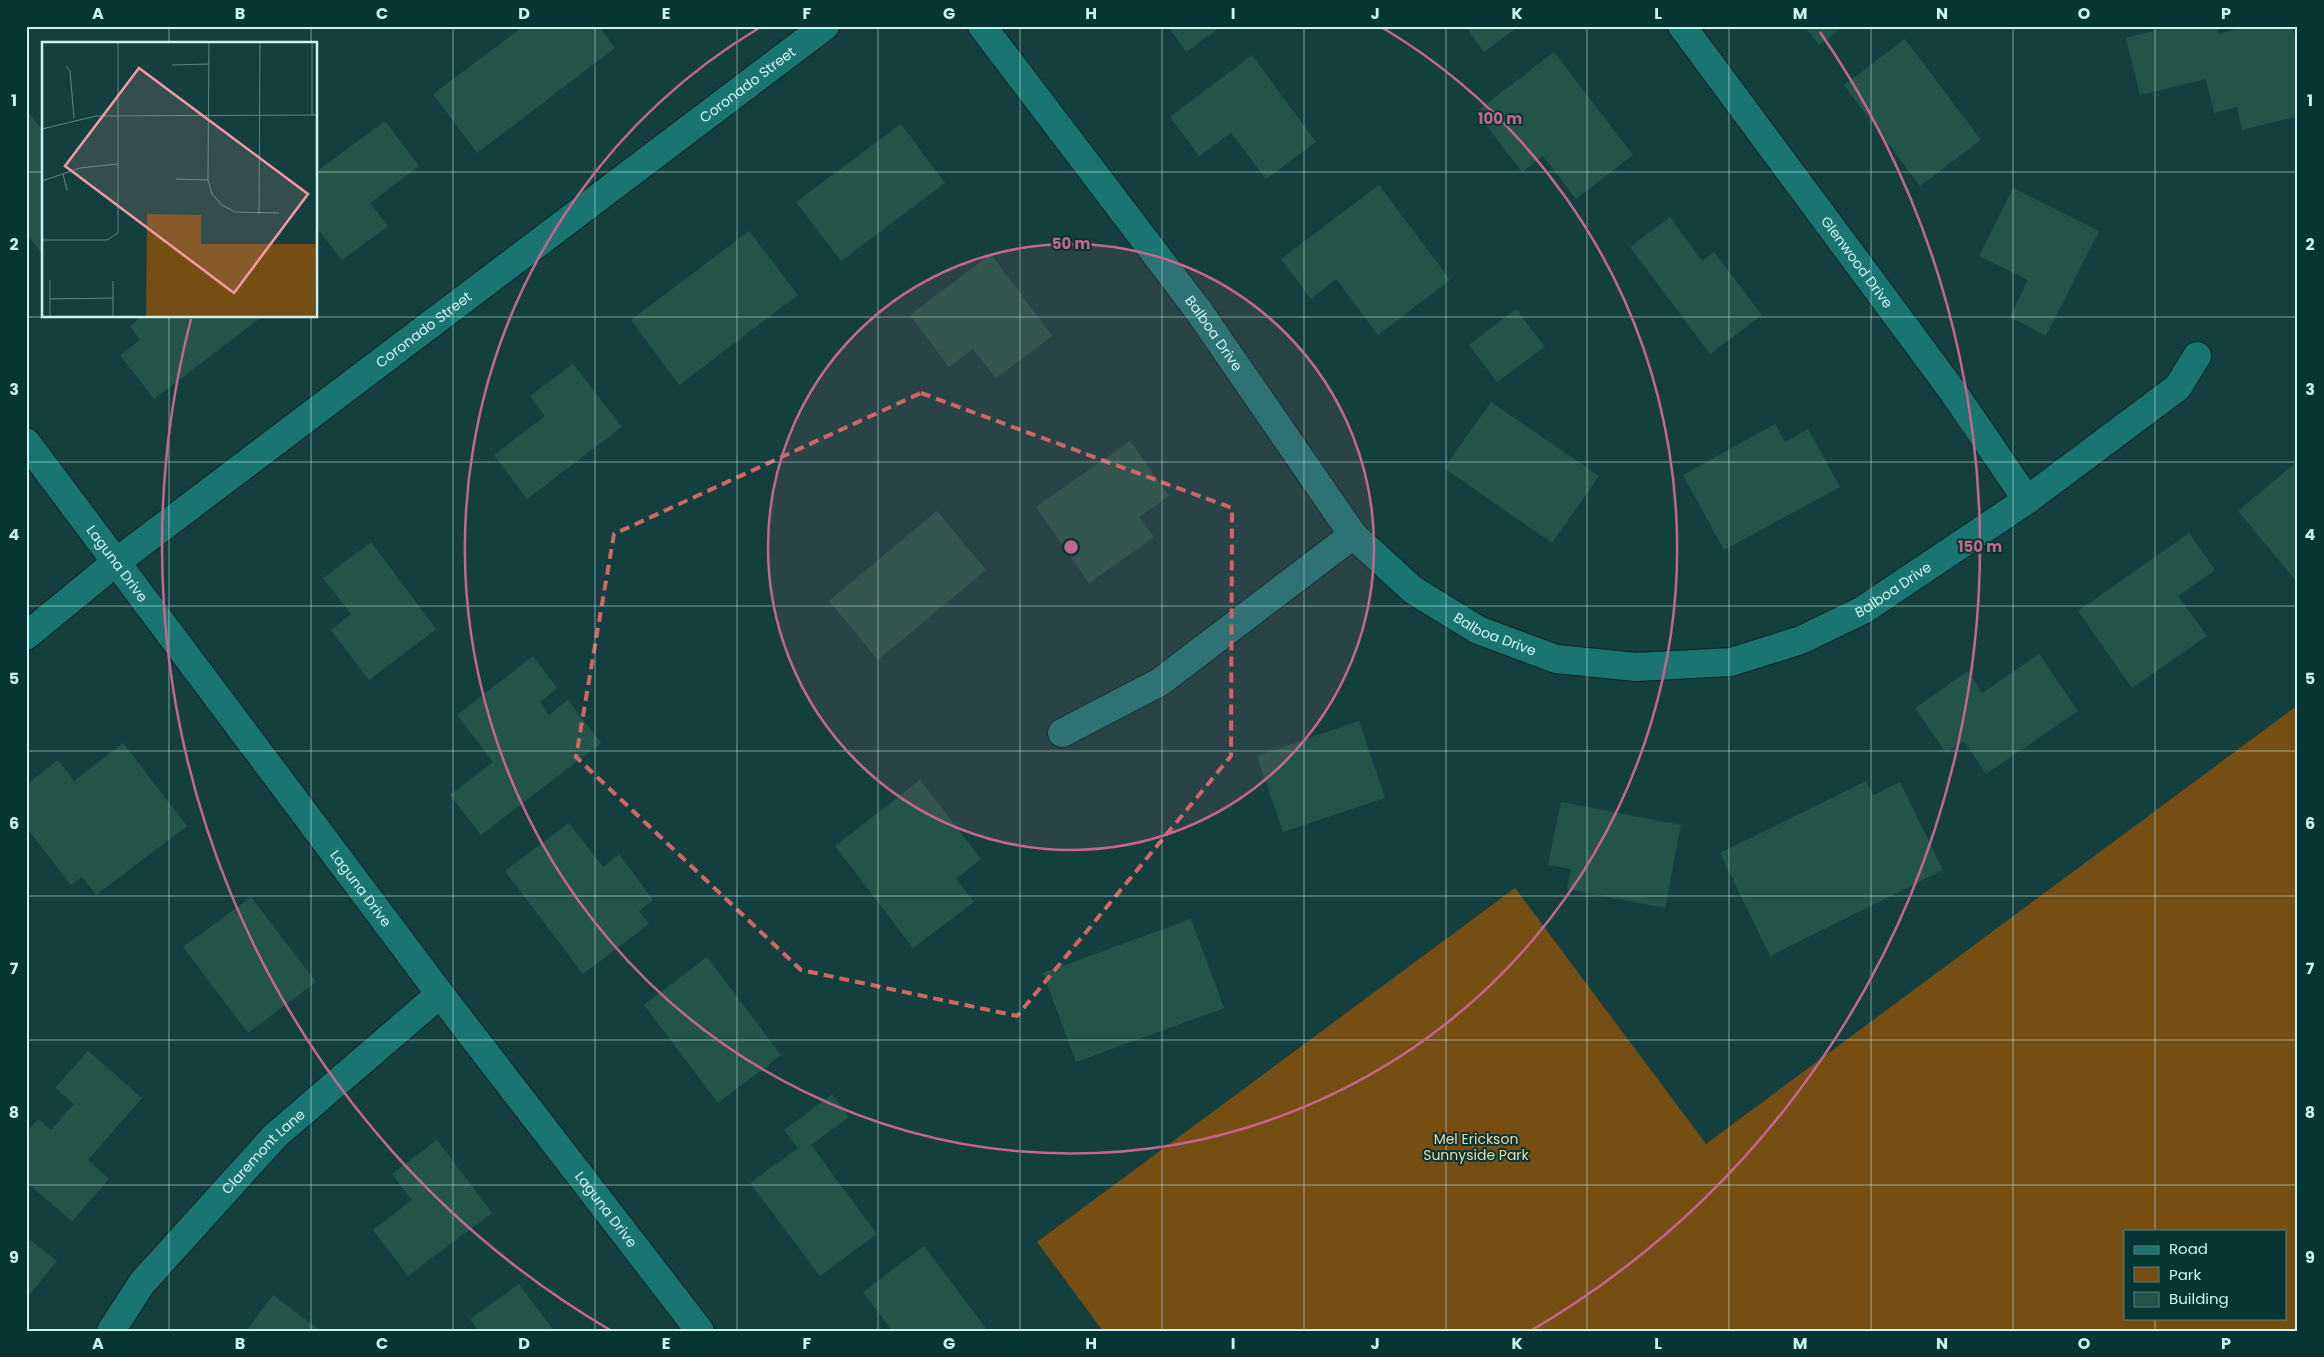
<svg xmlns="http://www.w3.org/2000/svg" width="2324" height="1357" font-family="Poppins,sans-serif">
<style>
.green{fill:#764e14;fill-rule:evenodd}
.building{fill:#225547}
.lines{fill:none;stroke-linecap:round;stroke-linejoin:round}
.minor-casing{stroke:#0a2423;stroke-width:30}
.minor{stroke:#1a7572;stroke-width:28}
.marked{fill:none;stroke:#d36564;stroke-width:4;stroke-dasharray:10 6;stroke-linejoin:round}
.grid{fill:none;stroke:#ccf3f0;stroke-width:1;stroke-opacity:0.55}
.ring{fill:none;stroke:#c6658f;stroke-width:2.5}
.labels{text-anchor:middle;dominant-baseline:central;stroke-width:4;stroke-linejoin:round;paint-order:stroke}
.street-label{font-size:14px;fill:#ccf3f0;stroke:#053634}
.park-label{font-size:14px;fill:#fbd5a7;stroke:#053634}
.inset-road{fill:none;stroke:#5d8885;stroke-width:1}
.view{fill:#f49aa6;fill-opacity:0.15;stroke:#f49aa6;stroke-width:2.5}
.inset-edge{fill:none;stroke:#ccf3f0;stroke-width:2.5}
.centre{fill:#c6658f;stroke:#053634;stroke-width:2.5}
.ring-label{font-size:15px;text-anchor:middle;font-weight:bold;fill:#c6658f;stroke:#053634;stroke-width:4;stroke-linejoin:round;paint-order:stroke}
.neatline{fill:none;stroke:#ccf3f0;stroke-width:2}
.grid-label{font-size:16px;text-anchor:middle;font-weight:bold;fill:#ccf3f0}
</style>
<rect width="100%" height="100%" fill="#13403e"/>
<path class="green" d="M 2298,705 L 2298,1331 L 1103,1331 L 1037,1242 L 1515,888 L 1706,1144 ZM 2125,1231 L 2285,1231 L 2285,1318 L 2125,1318 Z"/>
<path class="building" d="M 524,26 L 599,26 L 615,48 L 477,153 L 433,94 Z
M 1168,26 L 1222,26 L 1186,52 Z
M 1465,26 L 1519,26 L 1484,52 Z
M 1804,26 L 1844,26 L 1819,45 Z
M 2172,26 L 2217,26 L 2219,34 L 2248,26 L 2292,26 L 2298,50 L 2298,116 L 2242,130 L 2237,107 L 2214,113 L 2206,79 L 2140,95 L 2126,38 Z
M 1905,39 L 1981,140 L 1920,186 L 1844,85 Z
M 1554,52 L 1633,155 L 1576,199 L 1543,156 L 1522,172 L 1476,112 Z
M 1252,55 L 1316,142 L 1266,179 L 1231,133 L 1199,156 L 1170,117 Z
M 26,109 L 41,129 L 44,126 L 44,256 L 26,233 Z
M 385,121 L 419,166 L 370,203 L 388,226 L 342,260 L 316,227 L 316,172 Z
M 901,124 L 945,183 L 841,261 L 796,202 Z
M 1379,185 L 1450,280 L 1378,335 L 1336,279 L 1311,299 L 1281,259 Z
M 2013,188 L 2099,231 L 2046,336 L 2010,317 L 2028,280 L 1979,256 Z
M 1670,217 L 1702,261 L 1714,252 L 1762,315 L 1710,354 L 1630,247 Z
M 749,231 L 798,295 L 679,385 L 631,320 Z
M 991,254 L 1052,336 L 996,378 L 973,349 L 949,367 L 910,315 Z
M 1516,309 L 1545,347 L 1497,382 L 1469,345 Z
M 142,316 L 263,316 L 154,399 L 120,355 L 140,340 L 130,326 Z
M 573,364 L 622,427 L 527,499 L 494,455 L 545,416 L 530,396 Z
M 1491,402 L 1599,476 L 1552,543 L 1444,468 Z
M 1775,424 L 1785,442 L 1808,429 L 1840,487 L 1724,550 L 1683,475 Z
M 1130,441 L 1169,496 L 1139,517 L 1154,537 L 1089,583 L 1036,507 Z
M 2298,461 L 2298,580 L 2296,581 L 2238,511 Z
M 937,511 L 986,570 L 878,660 L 829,601 Z
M 2189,533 L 2215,570 L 2178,596 L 2207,636 L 2132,688 L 2078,611 Z
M 371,542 L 436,629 L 369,680 L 331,630 L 351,614 L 323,578 Z
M 2039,654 L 2078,711 L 1986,774 L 1964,741 L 1946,753 L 1915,708 L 1968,671 L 1982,693 Z
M 533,656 L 557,688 L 540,702 L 549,715 L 568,700 L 601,743 L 481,835 L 450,795 L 493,762 L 457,715 Z
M 1359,721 L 1385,798 L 1283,832 L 1257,756 Z
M 123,743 L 187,826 L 96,895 L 82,877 L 71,885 L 26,827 L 26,785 L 58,760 L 74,781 Z
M 920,780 L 981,859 L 956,879 L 974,902 L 913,948 L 835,846 Z
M 1866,781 L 1873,795 L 1900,782 L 1943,870 L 1770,956 L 1720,853 Z
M 1561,802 L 1681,825 L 1665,908 L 1567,889 L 1571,869 L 1548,865 Z
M 569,823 L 603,867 L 619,854 L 653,900 L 639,911 L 649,924 L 583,974 L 505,871 Z
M 251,897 L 316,982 L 248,1033 L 183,947 Z
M 1191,919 L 1224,1008 L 1076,1062 L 1043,973 Z
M 707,957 L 781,1055 L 718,1103 L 644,1005 Z
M 88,1051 L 142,1098 L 88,1160 L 109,1179 L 72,1221 L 26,1182 L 26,1133 L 38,1119 L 51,1130 L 74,1104 L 55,1088 Z
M 832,1094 L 849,1117 L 811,1145 L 877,1234 L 820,1276 L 750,1183 L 798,1148 L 784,1130 Z
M 437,1140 L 492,1213 L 408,1276 L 373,1230 L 412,1200 L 392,1174 Z
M 26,1237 L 57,1261 L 26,1299 Z
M 924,1246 L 988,1331 L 888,1331 L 891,1329 L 863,1292 Z
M 519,1284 L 554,1331 L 478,1331 L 470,1319 Z
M 273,1295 L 321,1331 L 246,1331 Z"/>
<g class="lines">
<g class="minor-casing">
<g id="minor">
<path id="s1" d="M 982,26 L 1198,310 L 1353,535 L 1413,590 L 1478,630 L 1556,659 L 1636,667 L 1731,662 L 1801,640 L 1863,610 L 2027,500 L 2178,387 L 2197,356"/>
<path id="s2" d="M 1682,26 L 1954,393 L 2027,500"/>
<path id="s3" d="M 26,442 L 440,994 L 700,1331"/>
<path id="s4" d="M 26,636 L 115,563 L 825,26"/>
<path d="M 1062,733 L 1160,682 L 1353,535"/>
<path id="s5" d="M 111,1331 L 142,1283 L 275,1136 L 440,994"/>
</g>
</g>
<use href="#minor" class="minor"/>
</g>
<path class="marked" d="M 921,393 L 1232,508 L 1231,756 L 1017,1016 L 801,970 L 576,757 L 614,534 Z"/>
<path class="grid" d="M 169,26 L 169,44M 311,26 L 311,44M 453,26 L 453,1331M 595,26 L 595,1331M 737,26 L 737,1331M 878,26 L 878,1331M 1020,26 L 1020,1331M 1162,26 L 1162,1331M 1304,26 L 1304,1331M 1446,26 L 1446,1331M 1587,26 L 1587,1331M 1729,26 L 1729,1331M 1871,26 L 1871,1331M 2013,26 L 2013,1331M 2155,26 L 2155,1231M 26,172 L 44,172M 316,172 L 2298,172M 169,316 L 169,1331M 311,316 L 311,1331M 26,317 L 2298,317M 26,462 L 2298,462M 26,606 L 2298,606M 26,751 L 2298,751M 26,896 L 2298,896M 26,1040 L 2298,1040M 26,1185 L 2298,1185M 2155,1318 L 2155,1331"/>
<circle cx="1071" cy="547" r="303" fill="#c6658f" fill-opacity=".12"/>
<g class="ring">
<circle cx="1071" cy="547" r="303"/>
<path d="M1383 28A606 606 0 1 1 759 28"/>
<path d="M610 1330A909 909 0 0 1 191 319M1820 32A909 909 0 0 1 1532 1330"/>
</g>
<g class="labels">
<g class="street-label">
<text stroke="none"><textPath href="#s4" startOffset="908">Coronado Street</textPath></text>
<text stroke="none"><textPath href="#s2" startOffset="294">Glenwood Drive</textPath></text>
<text stroke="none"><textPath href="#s4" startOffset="502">Coronado Street</textPath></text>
<text stroke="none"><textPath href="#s1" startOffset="385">Balboa Drive</textPath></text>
<text stroke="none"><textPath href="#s3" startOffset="152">Laguna Drive</textPath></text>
<text stroke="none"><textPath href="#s1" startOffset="1225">Balboa Drive</textPath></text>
<text stroke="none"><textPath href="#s1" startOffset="805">Balboa Drive</textPath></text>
<text stroke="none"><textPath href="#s3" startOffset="558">Laguna Drive</textPath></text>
<text stroke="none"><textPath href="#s5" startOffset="236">Claremont Lane</textPath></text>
<text stroke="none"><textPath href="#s3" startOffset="962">Laguna Drive</textPath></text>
</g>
<g class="park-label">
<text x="1476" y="1139">Mel Erickson<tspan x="1476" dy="16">Sunnyside Park</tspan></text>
</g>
</g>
<g transform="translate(42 42)">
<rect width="275" height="275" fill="#13403e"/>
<path d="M 105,172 L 159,173 L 159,202 L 274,202 L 273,275 L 104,275 Z" fill="#764e14"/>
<path class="inset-road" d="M 167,0 L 166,138 L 170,152 L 180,163 L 193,170 L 237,171M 270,0 L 270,73M 130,23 L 167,22M 24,24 L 28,29 L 32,76M 0,87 L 54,74 L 275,73M 21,132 L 25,148M 134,137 L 166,138M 0,139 L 38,126 L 75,122M 217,172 L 218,0M 0,198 L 65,198 L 76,191 L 76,0M 71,239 L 71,275M 8,257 L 71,256M 8,275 L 8,238"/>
<path class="view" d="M 97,26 L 266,152 L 192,251 L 23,124 Z"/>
<rect width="275" height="275" class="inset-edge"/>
</g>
<circle cx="1071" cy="547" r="8" class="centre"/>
<g class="ring-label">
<text x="1500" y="124">100 m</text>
<text x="1071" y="249">50 m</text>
<text x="1980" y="552">150 m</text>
</g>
<rect width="2324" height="1357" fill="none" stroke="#053634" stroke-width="55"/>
<rect x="2124" y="1230" width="162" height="90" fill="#053634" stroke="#55827f"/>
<rect x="2134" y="1246" width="25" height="8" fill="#1a7572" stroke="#55827f"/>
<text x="2169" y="1254" font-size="15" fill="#ccf3f0">Road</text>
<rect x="2134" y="1267" width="25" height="15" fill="#764e14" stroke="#55827f"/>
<text x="2169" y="1280" font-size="15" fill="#ccf3f0">Park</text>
<rect x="2134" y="1292" width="25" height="15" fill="#225547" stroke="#55827f"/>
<text x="2169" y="1304" font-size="15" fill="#ccf3f0">Building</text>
<rect x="28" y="28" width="2268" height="1302" class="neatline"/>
<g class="grid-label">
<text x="98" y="19">A</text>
<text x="240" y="19">B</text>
<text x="382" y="19">C</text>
<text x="524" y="19">D</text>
<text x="666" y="19">E</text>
<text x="807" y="19">F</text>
<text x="949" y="19">G</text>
<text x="1091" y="19">H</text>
<text x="1233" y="19">I</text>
<text x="1375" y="19">J</text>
<text x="1517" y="19">K</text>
<text x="1658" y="19">L</text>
<text x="1800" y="19">M</text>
<text x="1942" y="19">N</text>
<text x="2084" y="19">O</text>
<text x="2226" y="19">P</text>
<text x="14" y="106">1</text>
<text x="2310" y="106">1</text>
<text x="14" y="250">2</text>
<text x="2310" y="250">2</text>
<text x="14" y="395">3</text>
<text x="2310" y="395">3</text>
<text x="14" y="540">4</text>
<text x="2310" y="540">4</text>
<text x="14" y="684">5</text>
<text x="2310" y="684">5</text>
<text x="14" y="829">6</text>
<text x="2310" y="829">6</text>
<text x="14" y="974">7</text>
<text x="2310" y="974">7</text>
<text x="14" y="1118">8</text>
<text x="2310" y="1118">8</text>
<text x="14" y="1263">9</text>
<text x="2310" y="1263">9</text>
<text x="98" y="1349">A</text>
<text x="240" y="1349">B</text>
<text x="382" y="1349">C</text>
<text x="524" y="1349">D</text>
<text x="666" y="1349">E</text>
<text x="807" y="1349">F</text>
<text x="949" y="1349">G</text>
<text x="1091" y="1349">H</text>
<text x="1233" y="1349">I</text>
<text x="1375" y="1349">J</text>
<text x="1517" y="1349">K</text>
<text x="1658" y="1349">L</text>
<text x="1800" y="1349">M</text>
<text x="1942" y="1349">N</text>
<text x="2084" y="1349">O</text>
<text x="2226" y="1349">P</text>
</g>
</svg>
